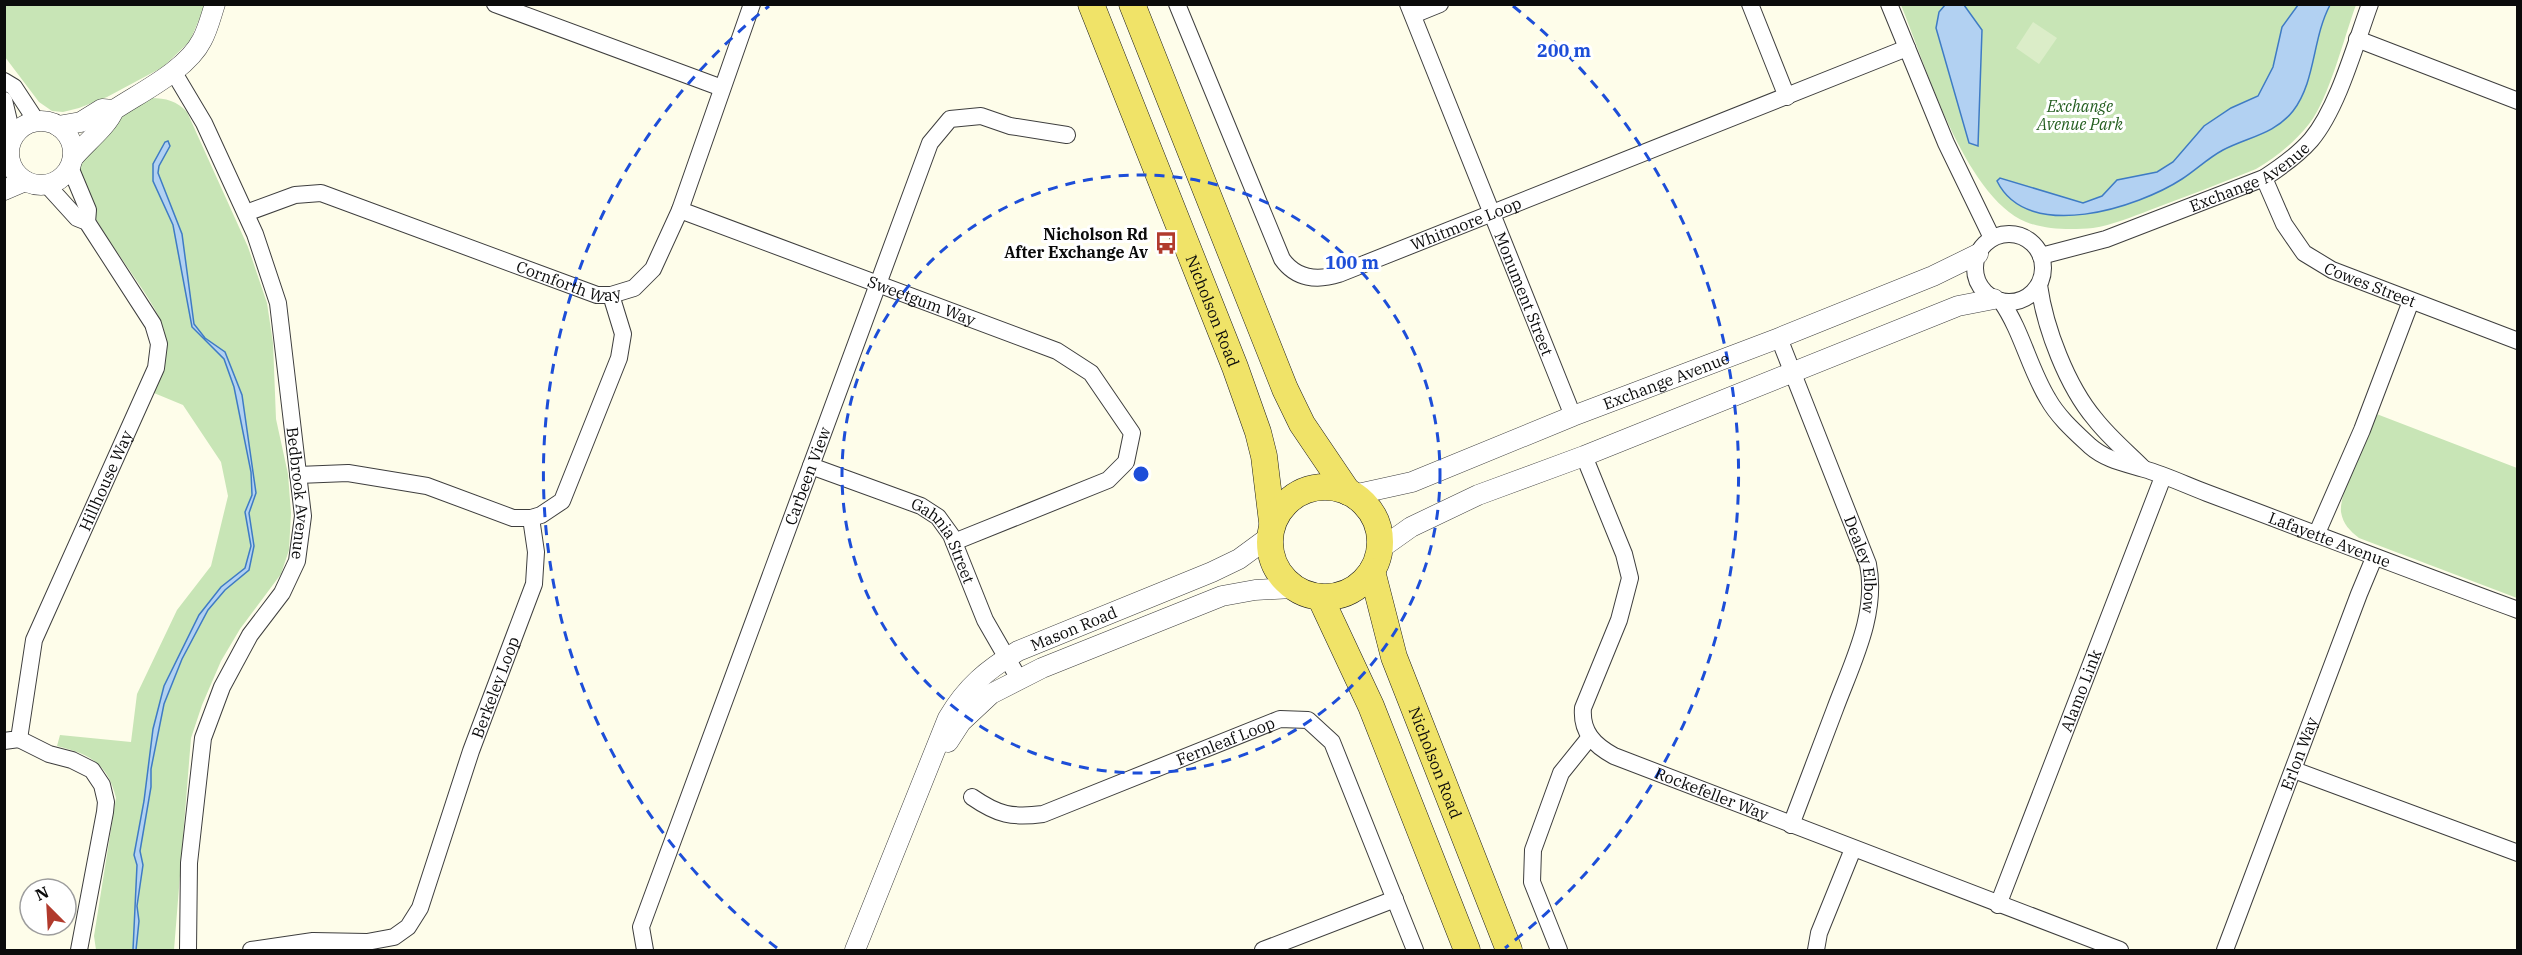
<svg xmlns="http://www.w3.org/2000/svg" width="2522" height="955" font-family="'IBM Plex Serif',serif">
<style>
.green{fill:#c8e5b6}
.pitch{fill:#dbedc8}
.water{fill:#b2d1f2;stroke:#3e7bc4;stroke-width:1.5}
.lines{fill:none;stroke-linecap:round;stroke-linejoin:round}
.minor-casing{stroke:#3e3e3e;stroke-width:18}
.tertiary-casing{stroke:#3e3e3e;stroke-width:21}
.primary-casing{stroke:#1c1c1c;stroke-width:27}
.minor{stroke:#fff;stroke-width:16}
.tertiary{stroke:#fff;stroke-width:20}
.primary{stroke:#f0e368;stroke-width:26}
.ring{fill:none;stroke:#1d4ed8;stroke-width:3;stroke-dasharray:10 8}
.labels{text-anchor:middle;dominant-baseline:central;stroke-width:6;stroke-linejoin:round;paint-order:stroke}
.park-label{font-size:16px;font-style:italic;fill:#245e20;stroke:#fff}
.street-label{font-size:16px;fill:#0b0b0b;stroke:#fff}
.poi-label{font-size:16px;font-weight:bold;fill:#0b0b0b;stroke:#fff;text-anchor:end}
.centre{fill:#1d4ed8;stroke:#fff;stroke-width:3}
.ring-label{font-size:18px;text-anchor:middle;font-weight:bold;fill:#1d4ed8;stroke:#fff;stroke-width:6;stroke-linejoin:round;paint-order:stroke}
</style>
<rect width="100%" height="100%" fill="#fefdea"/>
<path class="green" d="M 4,5 L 205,5 L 190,41 L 163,67 L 107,97 L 79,108 L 63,112 L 52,111 L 39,102 L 5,57 Z
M 1901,5 L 2356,5 C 2344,37 2329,99 2309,124 C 2295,142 2275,158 2256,169 C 2221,183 2185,197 2150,210 C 2132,217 2112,225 2093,228 C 2072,230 2046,230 2026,222 C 1964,196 1925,63 1901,5 Z
M 151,98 C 166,98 177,101 187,112 L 248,247 L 267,303 L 273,343 L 276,419 L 288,474 L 291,513 L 289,550 L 281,574 L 240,629 L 221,661 L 202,705 L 191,738 L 174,950 L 96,950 L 94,936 L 116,798 C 108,764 90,754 57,746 L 60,735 L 131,742 L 137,694 L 177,610 L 211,566 L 228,496 L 221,462 L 183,405 L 154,393 C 162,370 171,351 163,327 C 151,288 70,205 80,165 C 82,156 94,144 100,135 C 111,120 133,103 151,98 Z
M 2374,413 L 2517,468 L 2517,598 L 2359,538 C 2350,531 2343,524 2341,512 C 2339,494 2366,434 2374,413 Z"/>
<path class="pitch" d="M 2033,22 L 2057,38 L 2039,64 L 2016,48 Z"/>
<path class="water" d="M 1964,5 L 1982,30 L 1978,146 L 1969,143 L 1936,28 L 1939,12 L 1945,5 Z
M 2298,5 L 2330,5 C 2312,39 2316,81 2293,111 C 2275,134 2248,137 2223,150 C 2208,158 2196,170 2182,179 C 2139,207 2028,244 1997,181 L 2000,178 L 2083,203 L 2102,196 L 2117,180 L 2157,172 L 2173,162 L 2204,126 L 2231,108 L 2258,96 L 2273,67 L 2282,27 Z
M 168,141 L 170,146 L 159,166 L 158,173 L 182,234 L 194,324 L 205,338 L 225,352 L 242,395 L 256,493 L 249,513 L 254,546 L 249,570 L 225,590 L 208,610 L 182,659 L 164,704 L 151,769 L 151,787 L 140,851 L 143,865 L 137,906 L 139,921 L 136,950 L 133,950 L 137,865 L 134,855 L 144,801 L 153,729 L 164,686 L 199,615 L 221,587 L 245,568 L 251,546 L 245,512 L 252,495 L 251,472 L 234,387 L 224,359 L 192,327 L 173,225 L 153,181 L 153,164 L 165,142 Z"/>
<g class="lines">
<g class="minor-casing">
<g id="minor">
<path d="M 495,4 L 722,88"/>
<path id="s1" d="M 1177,4 L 1282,259 C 1296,279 1317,281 1339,274 L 1907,48"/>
<path id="s2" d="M 1408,4 L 1573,416"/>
<path d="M 1750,4 L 1787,97"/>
<path d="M 1889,4 L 1946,143 L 1992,238"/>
<path d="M 1413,15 L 1440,4"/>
<path d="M 2357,39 L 2518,101"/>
<path id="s3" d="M 173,71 L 204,123 L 255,234 L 278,303 L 303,516 L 297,561 L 282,593 L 250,635 L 222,687 L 203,738 L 189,863 L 188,950"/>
<path d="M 4,81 L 14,87 L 37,122"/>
<path d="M 4,100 L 13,138"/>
<path d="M 70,167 L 88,210 L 87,222"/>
<path id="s4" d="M 2264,178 L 2284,224 L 2304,253 L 2332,270 L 2518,341"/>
<path id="s5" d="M 680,210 L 1057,351 L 1091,373 L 1132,433 L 1126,462 L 1108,480 L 954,542"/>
<path id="s6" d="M 246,213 L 295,195 L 321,193 L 597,295 L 611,295 L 634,288 L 653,269 L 680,210 L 752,4"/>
<circle cx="2009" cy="268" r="34"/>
<path id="s7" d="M 2041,256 L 2106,239 L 2264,178 C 2281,167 2297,156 2311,140 C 2338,108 2355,45 2370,4"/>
<path d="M 2039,285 C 2045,328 2067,386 2095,419 C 2109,437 2127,452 2143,468"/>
<path id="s8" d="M 2001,301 C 2022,331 2029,368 2048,399 C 2058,417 2075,432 2090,446 C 2106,460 2124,463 2144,469 C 2165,475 2186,485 2207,493 C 2311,532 2414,572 2518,610"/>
<path id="s9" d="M 1779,338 L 1868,564 C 1878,614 1852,663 1835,709 C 1820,748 1806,786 1791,825"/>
<path id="s10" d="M 1584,456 L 1624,554 L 1630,578 L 1619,620 L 1583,708 C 1581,732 1594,745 1614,756 L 2120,950"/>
<path id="s11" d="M 811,466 L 921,506 L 938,517 L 951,535 L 985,620 L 1019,679"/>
<path d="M 298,475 L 348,473 L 427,486 L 513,518 L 531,518 L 541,515 L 562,501 L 619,358 L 623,334 L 611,295"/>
<path d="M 2317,533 L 2362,430 L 2411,301"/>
<path d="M 19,739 L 49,754 L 72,760 L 92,770 L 102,785 L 106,802 L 105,812 L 79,950"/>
<path id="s12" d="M 4,741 L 19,739 L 34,640 L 156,368 L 159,344 L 153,324 L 87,222 L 77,218 L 47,185"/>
<path d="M 2294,770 L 2518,853"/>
<path id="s13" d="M 972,797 C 998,815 1012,818 1043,814 L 1280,719 L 1308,720 L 1332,742 L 1415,950"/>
<path id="s14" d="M 1998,905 L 2163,477"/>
<path id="s15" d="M 251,950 L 313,941 L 367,942 L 394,937 L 408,927 L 420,908 L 471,751 L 534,584 L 536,552 L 531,518"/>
<path id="s16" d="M 645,950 L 641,927 L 930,143 L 950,119 L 981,116 L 1010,126 L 1067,135"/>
<path d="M 1263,950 L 1395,899"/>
<path d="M 1559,950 L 1532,882 L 1533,850 L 1561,773 L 1590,737"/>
<path d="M 1816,950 L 1819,933 L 1853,849"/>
<path id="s17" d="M 2225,950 L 2359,594 L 2374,558"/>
</g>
</g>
<g class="tertiary-casing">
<g id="tertiary">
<circle cx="41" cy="153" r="32"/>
<path d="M 58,126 L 81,122 L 102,109 L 114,110"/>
<path d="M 73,158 C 85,143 107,127 114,110 C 141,92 187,70 202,40 C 208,29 211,16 215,4"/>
<path d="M 4,190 L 25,181"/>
<path id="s18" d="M 1353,495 L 1412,482 L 1573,416 L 1779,338 L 1933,276 L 1978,254"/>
<path d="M 1380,549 L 1411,527 L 1478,495 L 1584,456 L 1958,306 L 1994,299"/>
<path d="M 948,742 L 961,722 L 991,694 L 1042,668 L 1222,596 L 1255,590 L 1293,588"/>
<path id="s19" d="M 855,950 L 948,718 C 967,686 987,670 1018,651 L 1212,572 L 1239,559 L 1269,537"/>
</g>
</g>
<g class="primary-casing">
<g id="primary">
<path id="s20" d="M 1091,4 L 1235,367 L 1258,432 L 1264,456 L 1272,522"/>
<path d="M 1132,4 L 1285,389 L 1302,424 L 1348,492"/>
<circle cx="1325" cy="542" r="55"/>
<path id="s21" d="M 1372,571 L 1394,657 L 1509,950"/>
<path d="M 1320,597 L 1371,706 L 1467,950"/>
</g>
</g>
<use href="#minor" class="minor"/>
<use href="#tertiary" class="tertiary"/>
<use href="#primary" class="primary"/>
</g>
<g class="ring">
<circle cx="1141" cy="474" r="299"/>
<path d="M777 948A598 598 0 0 1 769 6M1513 6A598 598 0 0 1 1505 948"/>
</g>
<defs>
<g id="bus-bare" transform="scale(1.8)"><path d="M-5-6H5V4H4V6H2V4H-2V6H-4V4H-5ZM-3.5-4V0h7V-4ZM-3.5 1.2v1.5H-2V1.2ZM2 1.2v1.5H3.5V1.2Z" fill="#b13a2c" stroke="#fff" stroke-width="2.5" paint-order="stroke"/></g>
</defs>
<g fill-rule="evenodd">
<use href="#bus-bare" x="1166" y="243"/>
</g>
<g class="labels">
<g class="park-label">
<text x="2080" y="106">Exchange<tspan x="2080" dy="18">Avenue Park</tspan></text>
</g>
<g class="street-label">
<text stroke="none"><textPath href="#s7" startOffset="224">Exchange Avenue</textPath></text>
<text stroke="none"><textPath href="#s1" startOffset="476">Whitmore Loop</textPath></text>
<text stroke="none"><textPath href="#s6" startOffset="342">Cornforth Way</textPath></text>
<text stroke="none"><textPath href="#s4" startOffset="159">Cowes Street</textPath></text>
<text stroke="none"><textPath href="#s2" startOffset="312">Monument Street</textPath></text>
<text stroke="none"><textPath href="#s5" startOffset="258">Sweetgum Way</textPath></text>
<text stroke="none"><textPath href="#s20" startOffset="330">Nicholson Road</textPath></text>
<text stroke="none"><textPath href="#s18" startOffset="334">Exchange Avenue</textPath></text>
<text stroke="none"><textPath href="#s16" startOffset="504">Carbeen View</textPath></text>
<text stroke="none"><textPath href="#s12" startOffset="290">Hillhouse Way</textPath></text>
<text stroke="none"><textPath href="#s3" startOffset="447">Bedbrook Avenue</textPath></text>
<text stroke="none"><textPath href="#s8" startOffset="430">Lafayette Avenue</textPath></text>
<text stroke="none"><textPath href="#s11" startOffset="159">Gahnia Street</textPath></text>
<text stroke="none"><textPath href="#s9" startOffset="242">Dealey Elbow</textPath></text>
<text stroke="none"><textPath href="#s19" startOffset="408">Mason Road</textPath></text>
<text stroke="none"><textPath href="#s15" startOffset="417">Berkeley Loop</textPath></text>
<text stroke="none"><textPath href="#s14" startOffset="230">Alamo Link</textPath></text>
<text stroke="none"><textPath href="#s13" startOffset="272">Fernleaf Loop</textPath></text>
<text stroke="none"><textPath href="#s17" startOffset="210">Erlon Way</textPath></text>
<text stroke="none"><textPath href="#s21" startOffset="202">Nicholson Road</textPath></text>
<text stroke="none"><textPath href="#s10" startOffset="435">Rockefeller Way</textPath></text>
</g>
<g class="poi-label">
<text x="1148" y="234">Nicholson Rd<tspan x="1148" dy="18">After Exchange Av</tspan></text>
</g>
</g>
<circle cx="1141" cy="474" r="9" class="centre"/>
<g class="ring-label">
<text x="1564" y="57">200 m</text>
<text x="1352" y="269">100 m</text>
</g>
<rect width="2522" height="955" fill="none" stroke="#0b0b0b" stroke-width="12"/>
<g transform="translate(48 907) rotate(336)"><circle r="28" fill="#ffffff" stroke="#9d9d9d" stroke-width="1.5"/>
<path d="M0-4.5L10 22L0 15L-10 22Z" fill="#b13a2c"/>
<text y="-9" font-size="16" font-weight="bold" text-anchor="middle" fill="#0b0b0b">N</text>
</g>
</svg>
